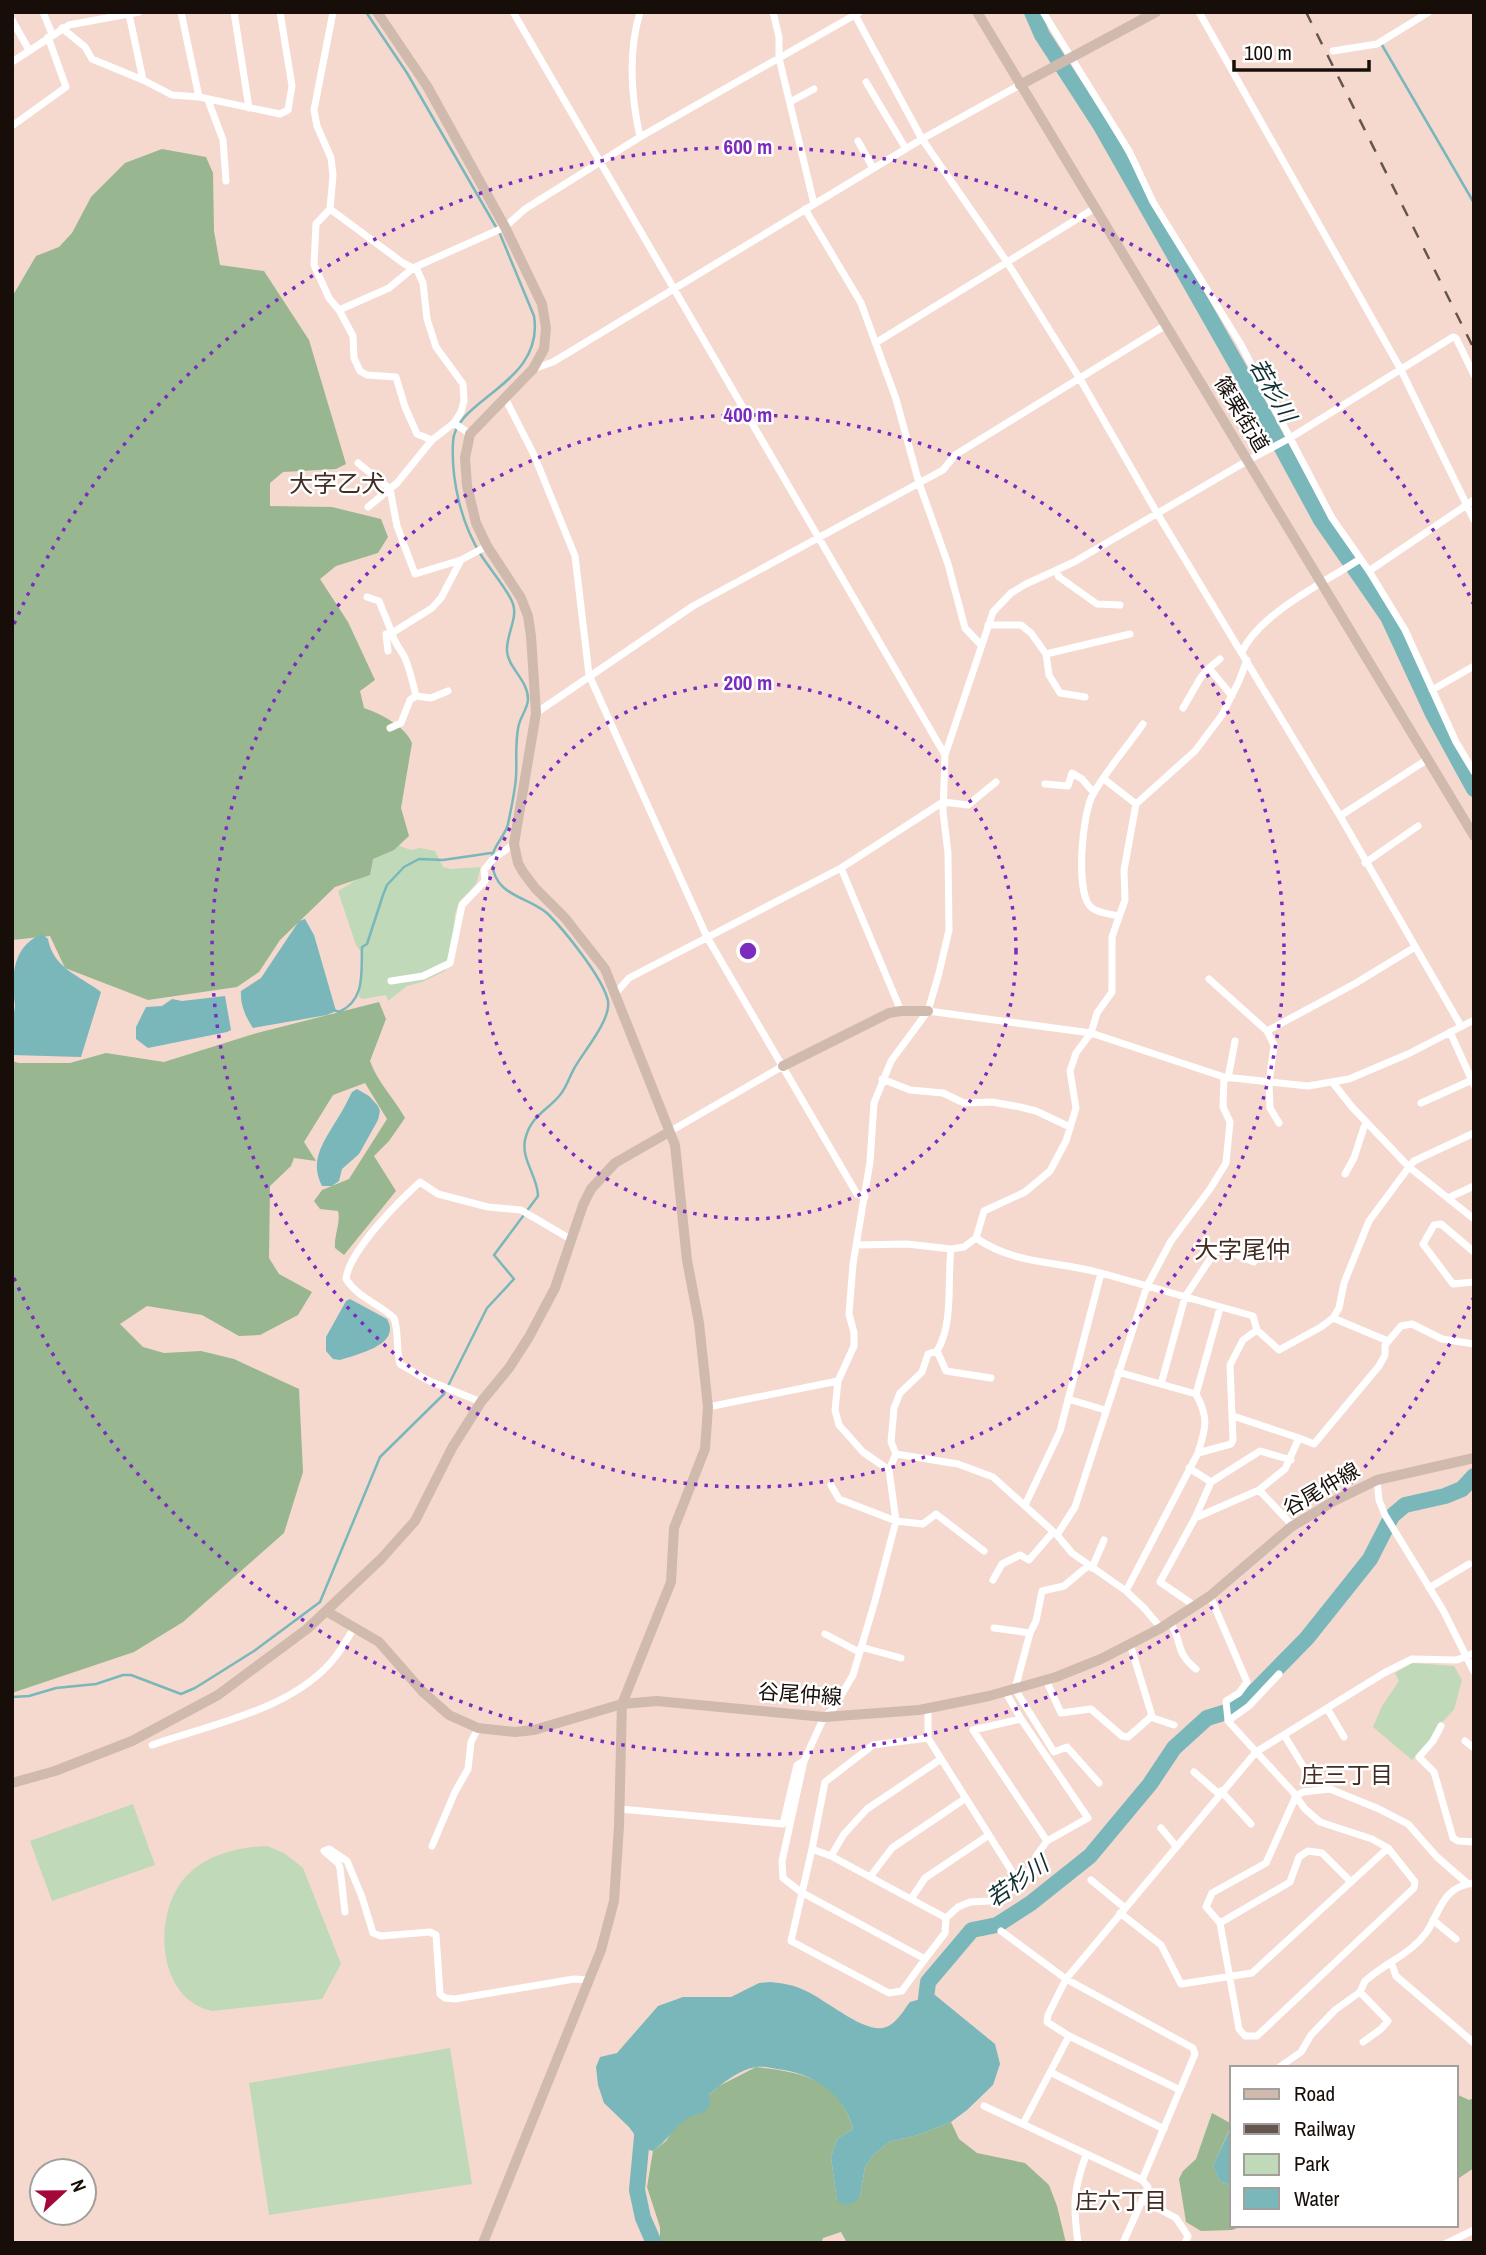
<svg xmlns="http://www.w3.org/2000/svg" width="1486" height="2255" font-family="'Archivo Narrow','Noto Sans JP',sans-serif">
<style>
.green{fill:#c0d9b8}
.forest{fill:#98b68f}
.water{fill:#79b7bb}
.lines{fill:none;stroke-linecap:round;stroke-linejoin:round}
.stream{stroke:#79b7bb;stroke-width:2.5}
.river{stroke:#79b7bb;stroke-width:16}
.street{stroke:#fff;stroke-width:7}
.secondary{stroke:#d0baad;stroke-width:10}
.rail{stroke:#66564f;stroke-width:2.5;stroke-dasharray:12 12;stroke-linecap:butt}
.ring{fill:none;stroke:#7b2cbf;stroke-width:3.5;stroke-dasharray:3.5 7}
.labels{text-anchor:middle;dominant-baseline:central;stroke-width:5;stroke-linejoin:round;paint-order:stroke}
.street-label{font-size:21px;fill:#170e0a;stroke:#fff}
.water-label{font-size:23px;font-style:italic;fill:#103033;stroke:#fff}
.neighbourhood-label{font-size:23px;fill:#422d24;stroke:#fff}
.quarter-label{font-size:24px;fill:#422d24;stroke:#fff}
.centre{fill:#7b2cbf;stroke:#fff;stroke-width:3.5}
.ring-label{font-size:21px;text-anchor:middle;font-weight:bold;fill:#7b2cbf;stroke:#fff;stroke-width:5;stroke-linejoin:round;paint-order:stroke}
</style>
<rect width="100%" height="100%" fill="#f5d9ce"/>
<path class="green" d="M 394,844 L 411,850 L 420,848 L 435,851 L 443,867 L 451,869 L 481,867 L 476,884 L 459,902 L 455,914 L 452,944 L 445,971 L 422,982 L 407,986 L 388,1001 L 386,995 L 363,999 L 359,997 L 362,953 L 356,945 L 338,891 L 366,874 L 367,851 Z
M 1412,1663 L 1454,1666 L 1462,1680 L 1454,1710 L 1438,1726 L 1431,1740 L 1412,1760 L 1373,1727 L 1382,1706 L 1399,1681 L 1395,1673 Z
M 133,1804 L 155,1865 L 52,1901 L 30,1841 Z
M 267,1846 L 284,1853 L 303,1868 L 341,1964 L 322,1999 L 212,2011 C 159,2000 153,1922 180,1884 C 199,1856 236,1847 267,1846 Z
M 450,2048 L 472,2184 L 269,2215 L 249,2083 Z"/>
<path class="forest" d="M 162,149 L 206,157 L 213,173 L 214,231 L 220,265 L 264,271 L 309,340 L 346,464 L 336,469 L 283,472 L 270,483 L 270,506 L 332,507 L 381,519 L 388,537 L 378,553 L 336,566 L 320,579 L 348,622 L 375,680 L 360,691 L 364,708 C 381,714 405,726 412,743 L 401,808 L 409,836 L 394,850 L 373,859 L 370,875 L 335,887 L 280,940 L 259,972 L 237,987 L 148,1000 L 65,968 L 50,936 L 12,940 L 12,297 L 36,256 L 59,247 L 72,233 L 91,197 L 125,163 Z
M 379,1002 L 386,1019 L 370,1061 C 378,1083 394,1098 405,1118 L 389,1141 L 374,1156 L 396,1191 L 344,1255 L 335,1248 C 334,1235 341,1222 338,1211 L 320,1209 L 314,1201 L 322,1190 L 349,1179 L 387,1119 L 365,1083 L 333,1095 L 304,1142 L 316,1161 L 294,1158 L 291,1166 L 270,1186 L 269,1258 L 279,1274 L 312,1292 L 298,1315 L 260,1335 L 239,1336 L 202,1315 L 147,1306 L 120,1324 L 143,1347 L 164,1353 L 201,1351 L 234,1359 L 299,1389 L 303,1472 L 284,1533 L 183,1622 L 134,1652 L 12,1693 L 12,1061 L 19,1063 L 70,1063 L 106,1053 L 164,1062 L 257,1033 Z
M 756,2067 C 802,2072 839,2079 853,2129 L 837,2139 L 831,2157 L 837,2201 L 860,2196 L 865,2167 L 873,2155 L 889,2142 L 918,2135 L 951,2122 L 959,2139 L 977,2153 L 1025,2163 L 1049,2185 L 1057,2206 L 1066,2243 L 847,2243 L 841,2232 L 823,2238 L 821,2243 L 660,2243 L 660,2227 L 647,2187 L 653,2151 L 666,2141 L 673,2129 L 719,2086 Z
M 1456,2094 L 1469,2100 L 1474,2098 L 1474,2168 L 1456,2180 Z
M 1212,2113 L 1232,2124 L 1213,2166 L 1220,2181 L 1232,2186 L 1232,2225 L 1245,2225 L 1232,2230 L 1201,2231 L 1186,2222 L 1179,2179 L 1183,2171 L 1196,2159 Z"/>
<path class="water" d="M 305,919 L 314,935 L 336,1011 L 327,1015 L 253,1028 C 246,1018 240,1004 241,991 L 261,978 L 299,921 Z
M 42,934 L 48,939 C 53,968 80,976 101,992 L 81,1057 L 12,1055 C 12,1044 11,1032 12,1022 C 13,1017 15,1010 15,1005 C 11,978 12,946 42,934 Z
M 225,996 L 231,1030 L 227,1032 L 148,1048 L 136,1039 L 136,1027 L 146,1007 L 162,1006 L 172,999 L 182,1001 Z
M 357,1089 L 369,1096 L 378,1106 L 380,1111 L 378,1120 L 359,1154 L 342,1169 L 339,1181 L 332,1186 L 322,1186 C 309,1161 323,1143 336,1121 C 342,1112 347,1102 352,1092 Z
M 350,1299 L 387,1319 C 402,1345 357,1354 340,1360 L 333,1359 L 326,1351 L 326,1337 L 346,1301 Z
M 770,1982 C 782,1983 795,1985 806,1991 C 826,2000 863,2032 883,2028 C 896,2025 903,2011 910,2002 L 935,1995 L 995,2044 L 1000,2064 L 993,2085 L 967,2110 L 951,2122 L 918,2135 L 889,2142 L 873,2155 L 865,2167 L 860,2196 L 855,2202 L 845,2205 L 837,2201 L 831,2157 L 837,2139 L 853,2129 C 844,2093 813,2073 777,2069 C 771,2068 762,2066 756,2067 C 739,2070 721,2084 709,2095 L 710,2103 L 705,2112 C 674,2119 676,2134 653,2151 L 645,2149 L 629,2127 L 604,2103 L 598,2085 L 596,2067 L 600,2057 L 617,2053 L 658,2006 L 683,1997 L 731,1997 L 759,1983 Z
M 1232,2125 L 1232,2186 L 1220,2181 L 1213,2166 Z"/>
<g class="lines">
<path class="stream" d="M 366,12 L 407,73 L 500,234 L 534,316 C 545,384 454,399 453,442 C 451,480 461,523 481,555 C 489,568 509,591 513,604 C 518,618 506,635 507,651 C 508,668 528,680 528,699 C 528,709 519,718 518,729 C 515,745 517,761 516,777 C 515,792 511,809 508,824 C 505,836 494,845 492,857
M 1382,45 L 1474,203
M 334,1010 L 339,1012 C 366,1000 361,972 362,947 L 367,944 L 383,895 L 387,885 L 404,867 L 419,859 L 443,860 L 491,853
M 12,1697 L 29,1696 L 56,1688 L 96,1684 L 123,1675 L 131,1675 L 181,1694 L 195,1688 L 254,1651 L 320,1602 L 380,1457 L 444,1394 L 487,1308 L 514,1279 L 494,1255 L 538,1196 C 538,1177 521,1160 525,1140 C 530,1116 547,1111 560,1095 C 567,1087 570,1075 575,1067 C 584,1051 611,1020 608,1001 C 603,978 565,931 548,914 C 528,896 495,897 492,863"/>
<path class="river" d="M 1032,12 L 1042,35 L 1101,126 L 1238,367 L 1321,520 L 1388,617 L 1433,714 L 1474,789
M 929,2017 L 925,2007 L 928,1982 L 972,1930 L 997,1925 L 1031,1903 L 1090,1856 L 1150,1784 L 1174,1748 L 1207,1718 L 1233,1710 L 1255,1691 L 1307,1638 L 1370,1559 L 1392,1516 L 1405,1505 L 1445,1496 L 1462,1489 L 1474,1476
M 643,2126 L 637,2190 L 643,2218 L 654,2243"/>
<path class="street" d="M 43,12 L 52,34
M 181,12 L 199,97
M 234,12 L 249,108
M 333,12 L 314,110 L 317,126 L 331,158 L 333,175 L 330,209 L 316,224 L 314,265 L 329,298 L 339,310 L 353,336 L 354,358 L 360,371 L 367,375 L 396,377 L 405,407 L 417,434 L 432,440 L 454,423 L 470,434
M 513,12 L 945,755
M 773,12 L 779,37 L 779,58 L 814,204
M 1043,12 L 1129,151 L 1153,202 L 1240,343 L 1332,518 L 1369,571 L 1405,630 L 1456,742 L 1474,772
M 1199,12 L 1400,368 L 1474,520
M 129,14 L 143,80
M 855,15 L 922,139 L 1007,262 L 1080,379 L 1157,513 L 1340,816 L 1461,1026
M 12,20 L 29,50
M 62,28 L 85,47 L 92,59 L 143,80 L 172,95 L 199,97 L 280,114 L 288,110 L 292,86 L 280,12
M 1333,51 L 1377,44 L 1429,12
M 12,62 L 69,25 L 139,12
M 866,82 L 906,149
M 208,100 L 223,140 L 226,181
M 790,102 L 814,89
M 12,126 L 66,87 L 48,37
M 640,137 C 631,96 628,52 640,12
M 858,141 L 873,168
M 330,209 L 403,263 L 417,270 L 423,283 L 427,319 L 436,347 L 463,384 L 464,401 L 461,412 L 454,423
M 805,209 L 861,303 L 896,399 L 919,483 L 948,564 L 965,628 L 981,645
M 339,310 L 389,288 L 413,268 L 505,227 L 525,209 L 640,137 L 860,12
M 877,342 L 1095,208
M 533,369 L 553,362 L 922,139 L 1020,85
M 505,398 L 534,455 L 575,556 L 589,675 L 707,937 L 857,1194 L 865,1197
M 358,463 L 390,489 L 397,526 L 415,574 L 461,560
M 368,507 L 397,483 L 432,440
M 1056,570 L 1059,577 L 1097,604 L 1120,605
M 1369,571 L 1474,500
M 367,597 L 379,601 L 392,633 L 386,634 L 388,651
M 988,625 L 1021,625 L 1031,633 L 1046,654 L 1049,675 L 1060,693 L 1085,697
M 1242,652 C 1260,613 1324,583 1360,559
M 1046,654 L 1130,634
M 1209,668 L 1220,659
M 1432,690 L 1474,666
M 416,696 L 431,698 L 448,691
M 1183,708 L 1201,677 L 1209,668 L 1232,696
M 536,713 L 693,606 L 943,470 L 955,455 L 1166,325
M 390,728 L 401,723 L 410,700 L 416,696 C 413,683 410,670 405,658 C 400,648 394,643 392,633 L 432,608 L 441,598 L 461,560 L 487,546
M 1104,779 L 1136,804
M 1045,784 L 1068,786 L 1072,773 L 1082,779 L 1094,793
M 1340,816 L 1428,759
M 1365,863 L 1418,826
M 841,868 L 901,1011
M 1119,916 C 1110,914 1095,913 1089,905 C 1076,887 1082,814 1093,794 C 1107,770 1127,747 1143,724
M 1209,979 L 1267,1031 L 1356,983 L 1415,947
M 391,981 L 423,976 L 450,963 L 462,905 L 485,881 L 484,870 L 493,859 L 514,844
M 615,994 L 629,978 L 841,868 L 943,802 L 968,805 L 996,782
M 928,1011 L 1091,1033 L 1224,1077 L 1308,1086 L 1349,1079 L 1408,1054 L 1474,1020
M 1267,1031 L 1274,1045 L 1269,1083 L 1270,1108 L 1279,1123
M 1450,1032 L 1474,1085
M 1228,1078 L 1235,1041
M 882,1079 L 910,1090 L 943,1093 L 964,1103 L 992,1102 L 1020,1107 L 1036,1111 L 1070,1127
M 1333,1083 L 1352,1107 L 1409,1167 L 1474,1219
M 1421,1103 L 1472,1080
M 669,1132 L 783,1066
M 1345,1174 L 1354,1158 L 1364,1127 L 1367,1123
M 1448,1198 L 1474,1186
M 976,1238 C 1015,1265 1058,1261 1101,1273
M 856,1245 L 907,1244 L 951,1249 L 964,1247 L 976,1238 L 984,1211 L 1025,1192 L 1050,1171 L 1066,1141 L 1076,1108 L 1070,1071 L 1076,1053 L 1091,1033 L 1097,1013 L 1112,992 L 1112,937 L 1125,900 L 1124,870 L 1136,804 L 1195,751 L 1222,715 L 1239,681 L 1247,660
M 951,1249 C 947,1282 954,1323 937,1351 L 928,1354 L 922,1372 L 900,1393 L 894,1408 L 891,1442 L 896,1454 L 889,1470 L 896,1521 L 875,1601 L 853,1675 L 833,1709 L 824,1717 L 804,1761 L 782,1861 L 783,1878 L 801,1892 L 925,1959 L 945,1933 L 946,1918 L 831,1856 L 812,1849 L 825,1782 L 873,1745 L 928,1738 L 1016,1878 L 1034,1871 L 1036,1856 L 1047,1841 L 973,1730 L 1021,1719 L 1088,1818 L 1047,1841
M 1474,1252 L 1441,1224 L 1434,1225 L 1423,1244 L 1453,1284 L 1474,1282
M 1333,1318 L 1388,1341
M 1257,1330 L 1279,1350 L 1321,1327 L 1333,1318 L 1339,1308 L 1344,1283 L 1369,1221 L 1409,1167 L 1414,1161 L 1474,1133
M 937,1351 L 946,1371 L 991,1378
M 1118,1372 L 1196,1394 L 1220,1308
M 1161,1384 L 1185,1297 L 1218,1247 L 1254,1262
M 1196,1394 C 1209,1418 1206,1427 1198,1453
M 1068,1399 L 1105,1410
M 481,1402 L 427,1380 L 400,1364 C 396,1348 399,1333 394,1318 C 378,1303 358,1298 346,1279 C 349,1251 399,1201 420,1182 L 438,1194 L 488,1207 L 521,1210 L 572,1240
M 708,1407 L 838,1381
M 1233,1416 L 1299,1438
M 896,1454 L 958,1464 L 993,1477 L 1057,1535 L 1072,1553 L 1126,1591 L 1144,1608 L 1161,1628
M 1189,1468 L 1211,1482 L 1195,1518 L 1160,1582 L 1195,1606
M 889,1470 L 863,1452 L 839,1425 L 835,1410 L 838,1381 L 854,1346 L 854,1333 L 849,1314 L 853,1264 L 870,1162 L 874,1103 L 891,1061 L 928,1011 L 939,973 L 949,930 L 948,853 L 943,812 L 945,755 L 993,612 L 1011,593 L 1026,584 L 1074,562 L 1247,461 L 1290,438 L 1453,337 L 1456,338 L 1474,375
M 1377,1480 L 1379,1500 L 1385,1515 L 1443,1610 L 1474,1672
M 1211,1482 L 1260,1451 L 1291,1460
M 831,1485 L 839,1499 L 896,1521 L 923,1524 L 936,1514 L 984,1551
M 1025,1505 L 1060,1431 L 1101,1273 L 1253,1316 L 1257,1330 L 1243,1340 L 1230,1365 L 1233,1440 L 1231,1444 L 1198,1453 L 1126,1591
M 1195,1518 L 1259,1490
M 1293,1526 L 1259,1490 L 1285,1469 L 1299,1438 L 1314,1444 L 1379,1366 L 1385,1355 L 1385,1345 L 1401,1326 L 1412,1324 L 1442,1339 L 1474,1344
M 1057,1535 L 1075,1507 L 1147,1286 L 1171,1241 L 1210,1189 L 1226,1163 L 1230,1122 L 1223,1107 L 1224,1077
M 1092,1568 L 1104,1540
M 993,1580 L 1002,1564 L 1020,1555 L 1029,1560 L 1053,1532
M 1429,1588 L 1469,1564
M 1210,1596 L 1247,1682 L 1239,1693 L 1226,1701 L 1228,1721 L 1293,1792 L 1305,1809 L 1320,1822 L 1372,1839 L 1388,1848 L 1415,1882 L 1414,1888 L 1257,2036 L 1245,2036 L 1239,2029 L 1220,1923 L 1290,1882 L 1299,1857 L 1308,1851 L 1322,1853 L 1351,1882 L 1388,1848
M 1170,1622 C 1183,1642 1174,1651 1196,1669
M 994,1628 L 1030,1633 L 1015,1689 L 1054,1752 L 1067,1747 L 1099,1783
M 1030,1633 L 1036,1621 L 1042,1591 L 1064,1586 L 1089,1565
M 825,1634 L 859,1652
M 861,1647 L 901,1658
M 1046,1680 L 1061,1713 L 1091,1709 L 1122,1736 L 1128,1737 L 1152,1716 L 1130,1644
M 1005,1691 L 1021,1719
M 928,1708 L 928,1738
M 1327,1708 L 1344,1737
M 1150,1717 L 1174,1725
M 1228,1721 L 1249,1706 L 1279,1674
M 1441,1726 L 1433,1741 L 1419,1757 L 1434,1772 L 1453,1838 L 1458,1841 L 1474,1842
M 1284,1735 L 1303,1766
M 1465,1741 L 1474,1748
M 152,1745 C 212,1724 296,1709 336,1656 C 343,1647 348,1637 354,1628
M 1194,1772 L 1219,1794
M 1221,1791 L 1251,1824
M 620,1809 L 783,1824 L 797,1765 L 804,1761
M 1161,1828 L 1176,1846
M 432,1846 L 455,1792 L 468,1769 L 471,1742 L 478,1728
M 812,1849 L 791,1941 L 889,1993 L 902,1991 L 925,1959
M 831,1856 L 844,1834 L 867,1809 L 941,1759
M 870,1877 L 892,1848 L 966,1798
M 1091,1880 L 1125,1908
M 1474,1883 C 1442,1886 1440,1913 1426,1933 C 1417,1945 1403,1955 1391,1962 L 1396,1976 L 1474,2043
M 911,1899 L 925,1878 L 989,1835
M 345,1912 L 340,1868 L 338,1863 L 324,1851 L 329,1849 L 347,1861 L 362,1897 L 373,1933 L 381,1936 L 430,1932 L 436,1935 L 440,1994 L 445,1998 L 455,1999 L 574,1979 L 589,1980
M 1120,1913 L 1161,1945 L 1181,1984 L 1252,1973 L 1351,1882
M 946,1918 L 958,1907 L 970,1902 L 989,1901 L 1008,1888 L 1016,1878
M 1433,1920 L 1456,1939
M 1220,1923 L 1206,1907 L 1212,1893 L 1266,1863 L 1296,1796 L 1303,1792 L 1330,1789 L 1379,1809 L 1408,1824 L 1437,1857 L 1468,1884
M 1001,1931 L 1066,1979 L 1193,2048 L 1195,2054 L 1142,2180
M 1360,1992 L 1388,2021 L 1381,2029 L 1363,2042
M 1278,2068 L 1301,2052 L 1311,2035 L 1335,2010 L 1360,1992 L 1365,1981 L 1375,1973 L 1391,1962
M 1050,2072 L 1164,2129
M 1180,2090 L 1069,2036 L 1047,2022 L 1048,2015 L 1066,1979 L 1256,1752 L 1384,1673 L 1412,1659 L 1457,1660 L 1474,1653
M 984,2106 L 1142,2180 L 1148,2187 L 1123,2243
M 1023,2124 L 1069,2036
M 1142,2200 L 1176,2218 L 1188,2236 L 1185,2243
M 1078,2243 C 1073,2205 1073,2191 1086,2155
M 1447,2243 L 1474,2230"/>
<path class="secondary" d="M 377,12 L 427,86 L 505,227 L 542,304 L 546,328 L 544,349 L 533,369 L 470,434 L 465,458 L 467,486 L 476,523 L 487,546 L 521,598 L 528,616 L 531,636 L 536,713 L 514,844 L 518,863 L 523,872 L 535,888 L 565,918 L 605,969 L 675,1145 L 687,1260 L 699,1323 L 708,1407 L 705,1449 L 674,1528 L 671,1582 L 622,1704 L 619,1826 L 614,1901 L 601,1950 L 483,2243
M 977,12 L 1474,836
M 1020,85 L 1156,12
M 783,1066 L 889,1013 L 901,1011 L 928,1011
M 326,1611 L 379,1642 L 422,1691 L 449,1715 L 478,1728 L 515,1732 L 534,1730 L 622,1704 L 657,1701 L 824,1717 L 919,1710 L 989,1696 L 1056,1677 L 1101,1659 L 1161,1628 L 1210,1596 L 1291,1527 L 1334,1501 L 1377,1480 L 1474,1458
M 12,1783 L 55,1771 L 132,1741 L 218,1695 L 307,1629 L 381,1559 L 415,1521 L 452,1448 L 481,1402 L 509,1368 L 529,1337 L 555,1288 L 583,1205 L 591,1189 L 615,1163 L 669,1132"/>
<path class="rail" d="M 1306,12 L 1474,349"/>
</g>
<g class="ring">
<circle cx="748" cy="951" r="268"/>
<circle cx="748" cy="951" r="536"/>
<path d="M1474 1297A804 804 0 0 1 14 1278M14 624A804 804 0 0 1 1474 605"/>
</g>
<g class="labels">
<g class="street-label">
<text transform="translate(1242 414) rotate(59)">篠栗街道</text>
<text transform="translate(1321 1489) rotate(-30)">谷尾仲線</text>
<text transform="translate(800 1694) rotate(4)">谷尾仲線</text>
</g>
<g class="water-label">
<text transform="translate(1273 390) rotate(60)">若杉川</text>
<text transform="translate(1017 1881) rotate(-35)">若杉川</text>
</g>
<g class="neighbourhood-label">
<text x="1347" y="1774">庄三丁目</text>
<text x="1121" y="2200">庄六丁目</text>
</g>
<g class="quarter-label">
<text x="337" y="483">大字乙犬</text>
<text x="1242" y="1249">大字尾仲</text>
</g>
</g>
<circle cx="748" cy="951" r="10" class="centre"/>
<g class="ring-label">
<text x="748" y="154">600 m</text>
<text x="748" y="422">400 m</text>
<text x="748" y="690">200 m</text>
</g>
<rect width="1486" height="2255" fill="none" stroke="#170e0a" stroke-width="28"/>
<rect x="1230" y="2066" width="228" height="161" fill="#ffffff" stroke="#a29f9d" stroke-width="2"/>
<rect x="1244" y="2089" width="35" height="10" fill="#d0baad" stroke="#a29f9d" stroke-width="2"/>
<text x="1294" y="2101" font-size="21" fill="#170e0a">Road</text>
<rect x="1244" y="2124" width="35" height="10" fill="#66564f" stroke="#a29f9d" stroke-width="2"/>
<text x="1294" y="2136" font-size="21" fill="#170e0a">Railway</text>
<rect x="1244" y="2154" width="35" height="21" fill="#c0d9b8" stroke="#a29f9d" stroke-width="2"/>
<text x="1294" y="2171" font-size="21" fill="#170e0a">Park</text>
<rect x="1244" y="2188" width="35" height="21" fill="#79b7bb" stroke="#a29f9d" stroke-width="2"/>
<text x="1294" y="2206" font-size="21" fill="#170e0a">Water</text>
<g transform="translate(63 2192) rotate(68)"><circle r="33" fill="#ffffff" stroke="#a29f9d" stroke-width="2"/>
<path d="M0-5L12 26L0 18L-12 26Z" fill="#a40838"/>
<text y="-10" font-size="19" font-weight="bold" text-anchor="middle" fill="#170e0a">N</text>
</g>
<path d="M1234 60v10h135v-10" fill="none" stroke="#170e0a" stroke-width="3.5"/>
<text x="1244" y="60" font-size="21" fill="#170e0a" stroke="#ffffff" stroke-width="5" paint-order="stroke">100 m</text>
</svg>
